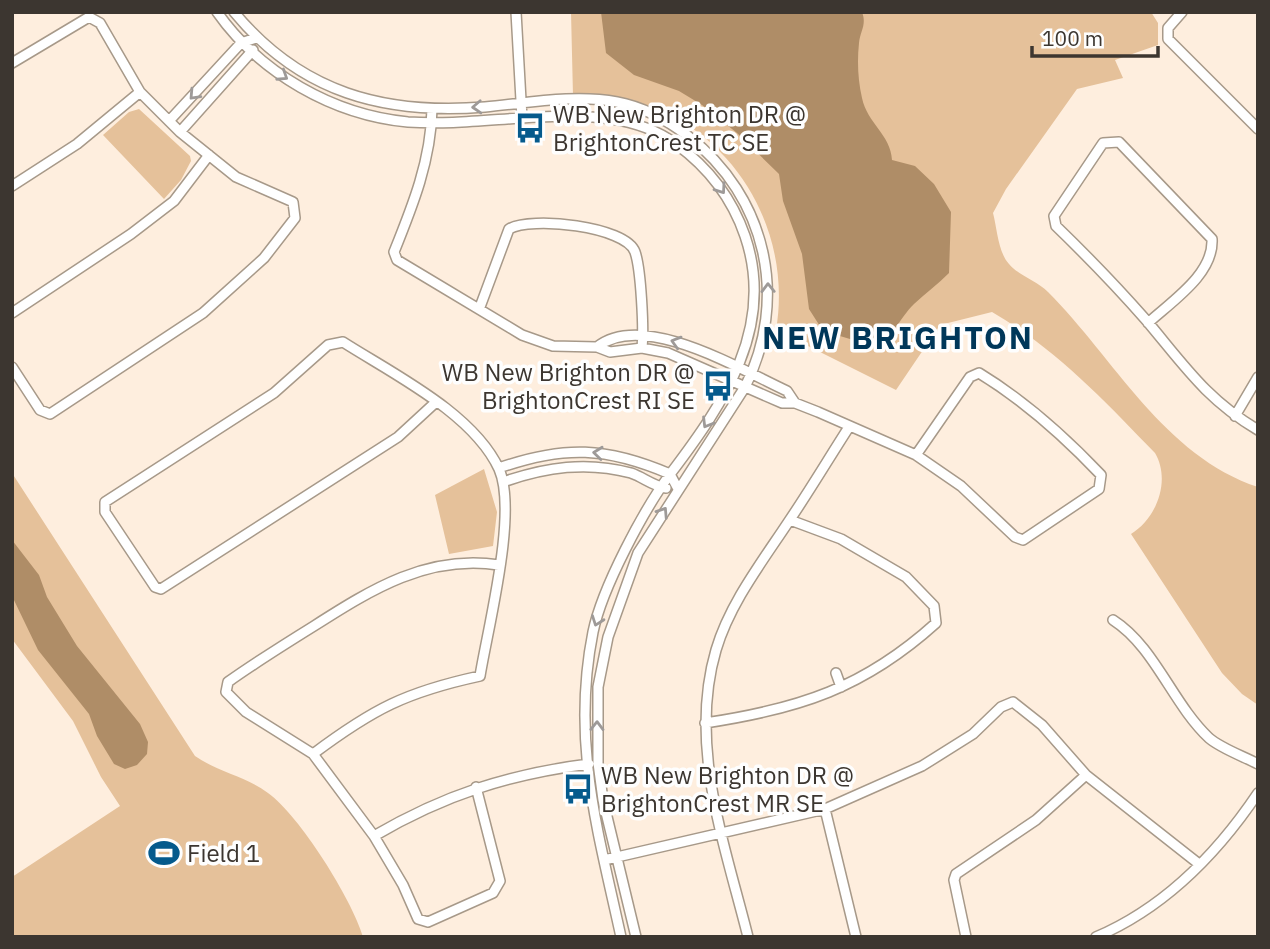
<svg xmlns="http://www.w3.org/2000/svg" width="1270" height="949" font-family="'IBM Plex Sans',sans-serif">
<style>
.green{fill:#e5c19a}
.water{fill:#af8d67}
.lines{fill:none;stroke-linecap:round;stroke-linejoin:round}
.minor-casing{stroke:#a79989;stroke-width:12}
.minor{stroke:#fff;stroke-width:9}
.oneway{stroke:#9e9a98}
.labels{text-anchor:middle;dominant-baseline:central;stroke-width:7;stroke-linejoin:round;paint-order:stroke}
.poi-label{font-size:24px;fill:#3c3630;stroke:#fefefe;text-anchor:start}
.district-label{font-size:32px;font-weight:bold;letter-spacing:2px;fill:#003759;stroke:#fefefe}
</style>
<rect width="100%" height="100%" fill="#feeede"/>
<path class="green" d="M 571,12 L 1151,12 L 1158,23 L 1158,45 L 1115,60 L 1123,78 L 1077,89 L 1006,189 L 993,213 C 997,228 998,252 1009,264 C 1019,276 1037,281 1048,292 C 1114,358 1164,456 1258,487 L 1258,705 L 1242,694 L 1222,673 L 1131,534 C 1157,518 1171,480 1155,453 C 1105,401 1055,348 992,312 L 940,325 L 896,390 L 776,330 C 791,243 747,153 668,114 C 639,100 605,97 573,96 Z
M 139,109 L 190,156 L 191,161 L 181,180 L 164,199 L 103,135 L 129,112 Z
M 484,469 L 497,512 L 493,546 L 449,554 L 435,495 Z
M 12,473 L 195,756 C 218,772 245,776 268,793 C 299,815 352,899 363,937 L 12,937 L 12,877 L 120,806 L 101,777 L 73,721 L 12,639 Z"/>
<path class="water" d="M 601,12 L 862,12 C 867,25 860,31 859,43 C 857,62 858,80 862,98 C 867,123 891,135 892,160 L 915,166 L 934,184 L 951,212 L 949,273 C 938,284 926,293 914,304 C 899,319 895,334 877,347 L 823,331 L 809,309 L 802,254 L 783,201 L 779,174 L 737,133 L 702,105 L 679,91 L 634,75 L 606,53 Z
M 12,540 L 39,575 L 47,597 L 77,646 L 140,724 L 148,742 L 147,754 L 137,765 L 125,769 L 114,764 L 97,736 L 89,714 L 38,650 L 12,596 Z"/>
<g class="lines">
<g class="minor-casing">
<path id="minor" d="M 217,12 C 260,73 333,115 408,122 C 451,125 495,119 538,117 C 585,115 637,115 676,144 C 709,168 732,198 745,236 C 776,327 724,403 671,473 C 644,509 602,588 593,632 C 571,742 598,831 621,937
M 234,12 C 301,93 384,115 485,107 C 528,103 575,94 617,102 C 644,107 667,120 688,136 C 767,197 789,299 745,387 L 638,553 L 608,637 L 598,687 L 598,763 L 603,800 L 636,937
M 516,12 L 522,118
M 1182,12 L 1168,28 L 1168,39 L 1258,129
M 12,63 L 89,17 L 100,23 L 140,92 L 180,132 L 236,177 L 293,202 L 295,218 L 264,258 L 203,313 L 50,414 L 40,410 L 12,367
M 432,109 C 431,160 413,205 394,252 L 397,260 L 522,335 L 553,346 L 597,347 L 610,352 L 642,348 L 668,353 L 782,403 L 795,403 L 818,412 L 916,455 L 961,486 L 1015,537 L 1023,540 L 1099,489 L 1101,475 C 1064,436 1025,401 979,373 L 970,377 L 916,455
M 169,121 L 241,43 L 256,38
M 180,132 L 253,50
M 12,186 L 77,144 L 140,92
M 480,307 L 509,229 C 530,216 626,226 635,252 C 641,269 644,329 642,348
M 12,313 L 131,234 L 174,201 L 209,155
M 1148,323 C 1172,301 1214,274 1212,239 L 1119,142 L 1103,143 L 1054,216 L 1056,226 C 1087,256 1117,287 1146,320 C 1184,365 1206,399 1258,430
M 597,347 C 643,310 741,370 787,391 L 795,403
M 1235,416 L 1258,377
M 499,468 C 564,445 607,447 670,474 L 678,489
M 503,482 C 546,467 587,461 631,473 C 643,477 653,486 666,488
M 1113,620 C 1155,647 1172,703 1209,738 C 1222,749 1243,756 1258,764
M 836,673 L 841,687
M 705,723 C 799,709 864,688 936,623 L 934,606 L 906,577 L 841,539 L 790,520
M 313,754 C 373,709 406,692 480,676 C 488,627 518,512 499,469 C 473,413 393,374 343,342 L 328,345 L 274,393 L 105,502 L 105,512 L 155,587 L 161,589 L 398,437 L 436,402
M 476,787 L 500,881 L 493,893 L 428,922 L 418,919 L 403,885 L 374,836 C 444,795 509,774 589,764
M 825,809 L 856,937
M 374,836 L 313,754 L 246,712 L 226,692 L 228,682 C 256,662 285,644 314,626 C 372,589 428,554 499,565
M 604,860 L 825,809 L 922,766 L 973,734 L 1001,707 L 1013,702 L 1042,725 L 1086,775 L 1199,864
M 748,937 C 725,845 688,745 716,650 C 730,603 762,562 789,521 C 810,490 829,458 849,427
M 966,937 L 954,880 L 956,874 L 1036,820 L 1086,775
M 1096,937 C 1164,908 1217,854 1258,793"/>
</g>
<use href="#minor" class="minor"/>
</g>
<defs><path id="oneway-chevron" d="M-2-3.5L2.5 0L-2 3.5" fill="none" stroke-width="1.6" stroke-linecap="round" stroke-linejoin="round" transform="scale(1.75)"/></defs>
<g class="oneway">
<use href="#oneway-chevron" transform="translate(283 76) rotate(33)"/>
<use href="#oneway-chevron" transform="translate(194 95) rotate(133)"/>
<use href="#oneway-chevron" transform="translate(477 107) rotate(177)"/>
<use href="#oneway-chevron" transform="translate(721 189) rotate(55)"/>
<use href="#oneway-chevron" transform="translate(768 288) rotate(-91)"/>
<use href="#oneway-chevron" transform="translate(676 342) rotate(-164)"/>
<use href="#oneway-chevron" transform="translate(707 423) rotate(121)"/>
<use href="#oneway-chevron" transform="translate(598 453) rotate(-174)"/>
<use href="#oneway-chevron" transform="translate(663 512) rotate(-57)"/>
<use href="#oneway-chevron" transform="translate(597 621) rotate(110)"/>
<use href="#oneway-chevron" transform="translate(597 726) rotate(-89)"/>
</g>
<defs>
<g id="bus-bare" transform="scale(2.415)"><path d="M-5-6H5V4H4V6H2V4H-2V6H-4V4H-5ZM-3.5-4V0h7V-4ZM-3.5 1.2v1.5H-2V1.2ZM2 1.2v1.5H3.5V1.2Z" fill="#055a8c" stroke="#fefefe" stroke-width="2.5" paint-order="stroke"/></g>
<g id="stadium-bare" transform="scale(2.415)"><path d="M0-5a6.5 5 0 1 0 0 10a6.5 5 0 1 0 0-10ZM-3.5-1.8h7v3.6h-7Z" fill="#055a8c" stroke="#fefefe" stroke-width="2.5" paint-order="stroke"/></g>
</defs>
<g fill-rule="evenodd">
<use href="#bus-bare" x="530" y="128"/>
<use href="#bus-bare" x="718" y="386"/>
<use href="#bus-bare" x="578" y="789"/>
<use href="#stadium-bare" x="164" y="853"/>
</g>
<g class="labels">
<g class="poi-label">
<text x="553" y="114">WB New Brighton DR @<tspan x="553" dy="28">BrightonCrest TC SE</tspan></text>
<text x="695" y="372" text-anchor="end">WB New Brighton DR @<tspan x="695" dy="28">BrightonCrest RI SE</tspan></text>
<text x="601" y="775">WB New Brighton DR @<tspan x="601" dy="28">BrightonCrest MR SE</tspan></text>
<text x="187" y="853">Field 1</text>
</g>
<g class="district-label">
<text x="898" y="337">NEW BRIGHTON</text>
</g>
</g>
<rect width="1270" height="949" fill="none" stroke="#3c3630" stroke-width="28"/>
<path d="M1032 46v10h126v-10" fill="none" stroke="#3c3630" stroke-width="3.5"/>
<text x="1042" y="46" font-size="21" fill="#3c3630" stroke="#fefefe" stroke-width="5" paint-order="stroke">100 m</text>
</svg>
